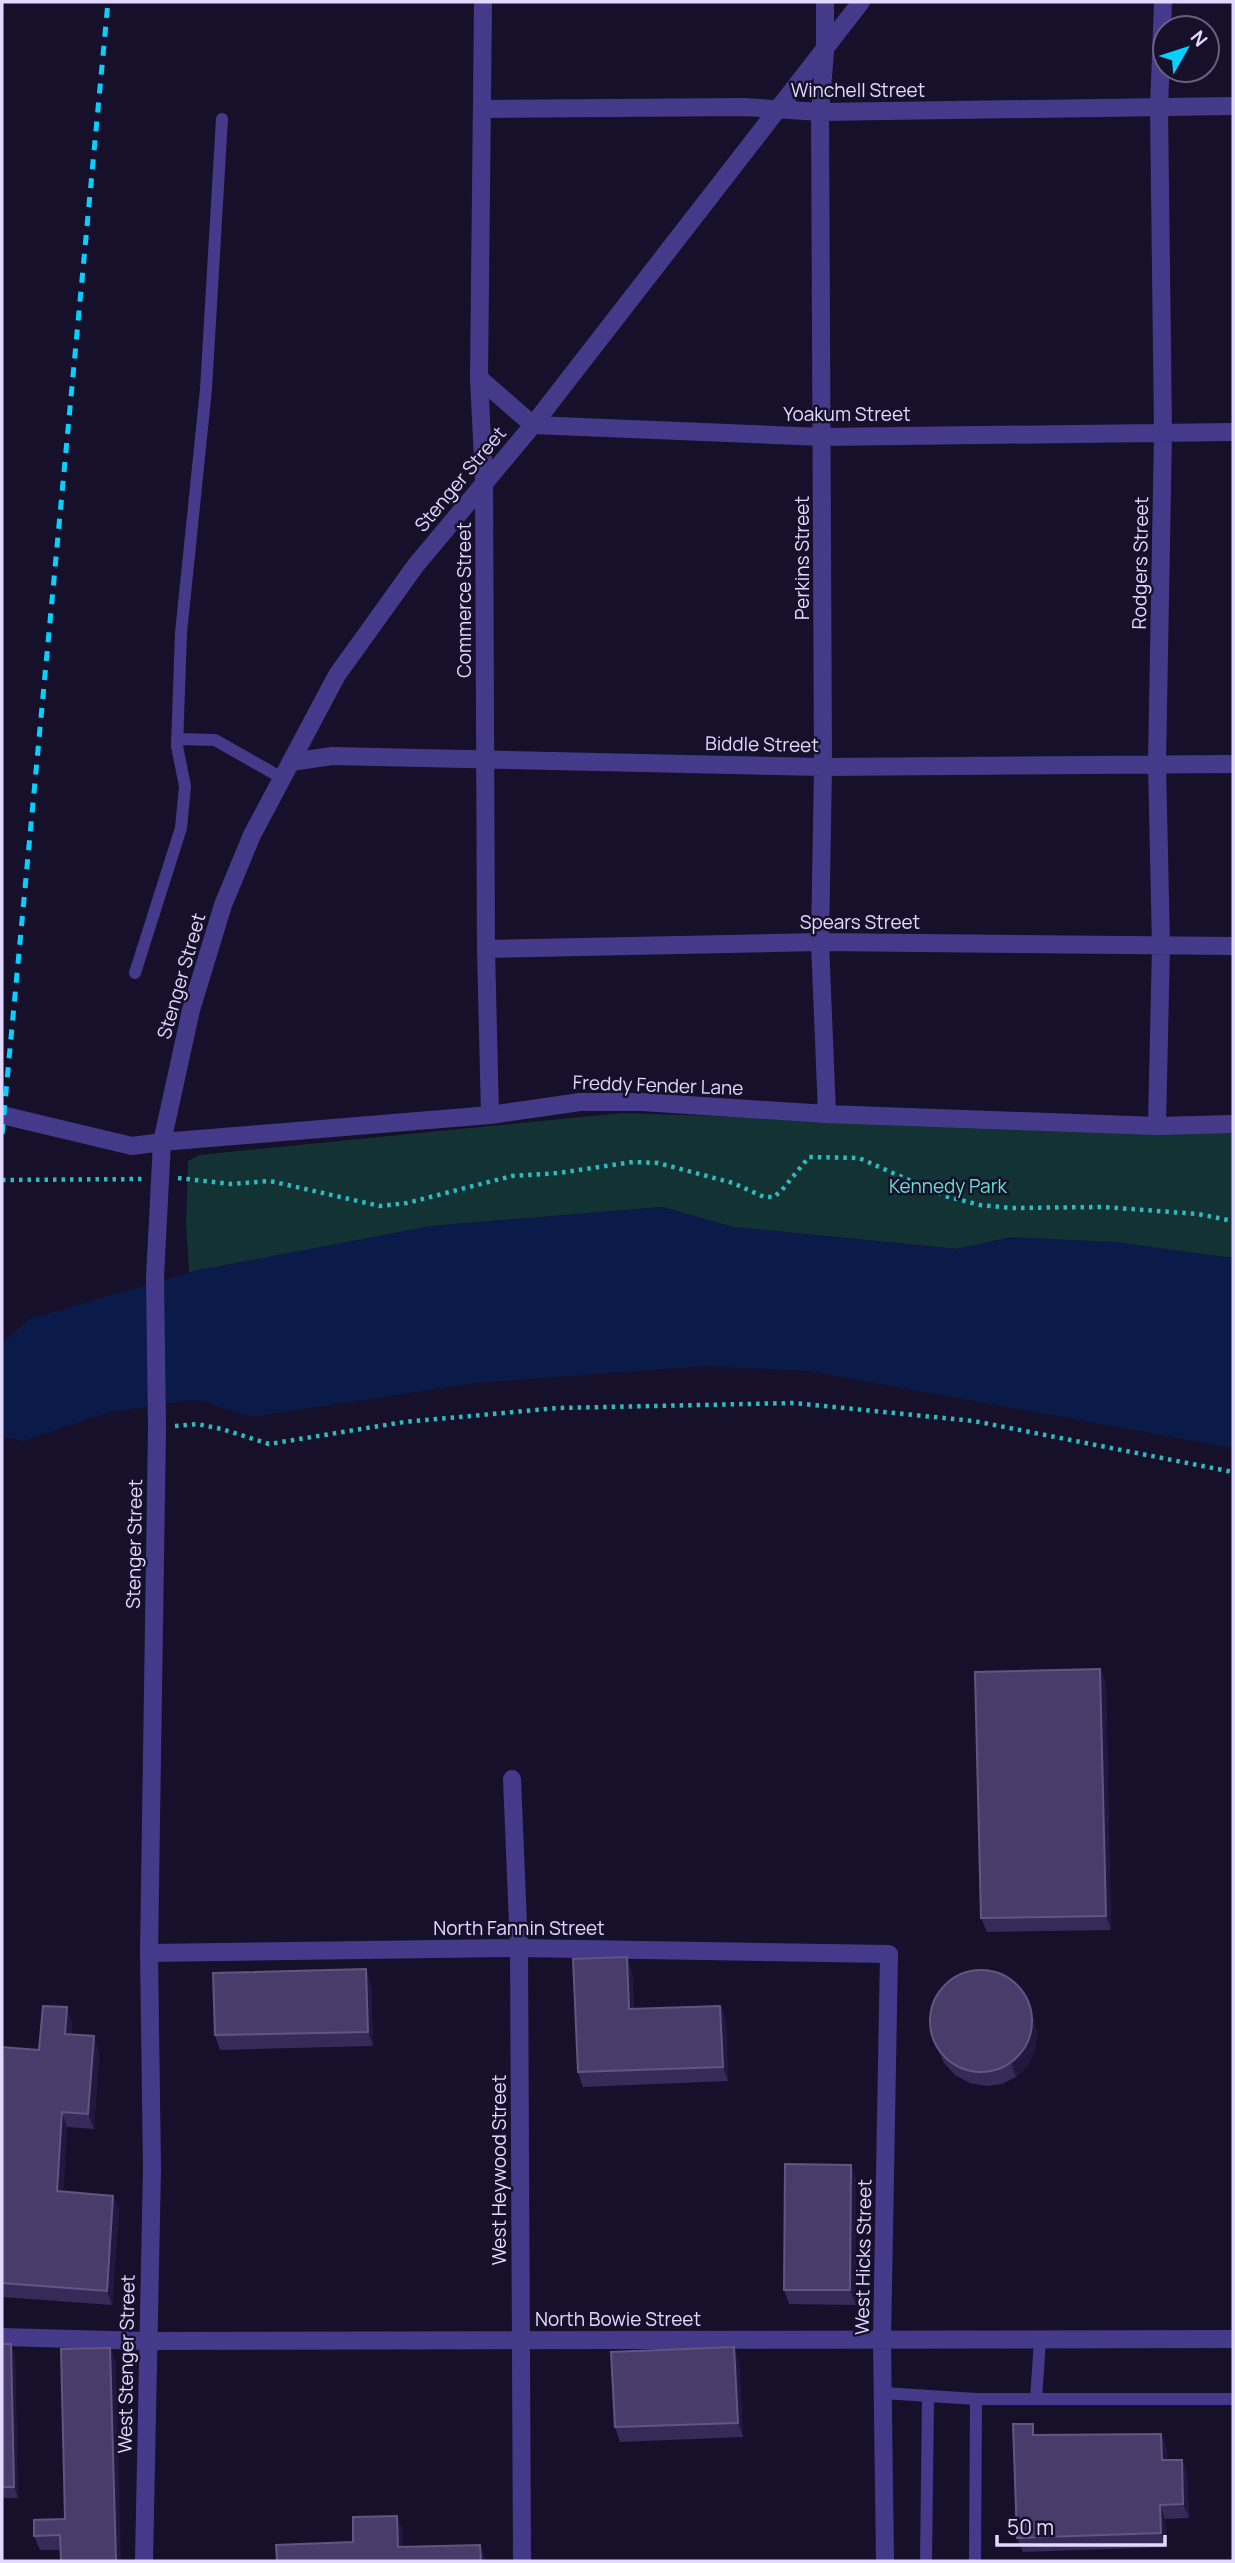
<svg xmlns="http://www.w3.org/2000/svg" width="1235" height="2563" font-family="Manrope,sans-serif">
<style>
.green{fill:#133234}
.water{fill:#0a1b49}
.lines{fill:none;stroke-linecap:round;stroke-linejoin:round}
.path{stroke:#2ebabe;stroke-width:4.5;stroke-dasharray:3.5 5;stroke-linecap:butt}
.service{stroke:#453a8a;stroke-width:12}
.minor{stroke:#453a8a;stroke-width:18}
.tertiary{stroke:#453a8a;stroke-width:18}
.rail{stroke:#05d0ff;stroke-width:5;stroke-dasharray:10 9;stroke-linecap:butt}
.wall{fill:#372958}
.shaded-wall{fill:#22173e}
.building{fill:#493c6a;stroke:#615581;stroke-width:2}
.labels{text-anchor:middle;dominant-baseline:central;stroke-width:5;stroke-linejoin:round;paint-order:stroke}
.street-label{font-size:19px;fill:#e1d9ff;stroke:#17102a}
.park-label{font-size:19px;fill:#61e3ce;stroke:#17102a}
</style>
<rect width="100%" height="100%" fill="#17102a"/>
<path class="green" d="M 622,1113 L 1233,1133 L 1233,1258 L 1012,1237 L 957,1249 L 733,1227 L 662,1207 L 431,1226 L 189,1273 L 186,1223 L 188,1161 L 199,1155 Z"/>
<path class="water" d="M 662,1207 L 733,1227 L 957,1249 L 1012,1237 L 1116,1242 L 1233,1258 L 1233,1448 L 809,1371 L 706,1366 L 475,1383 L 251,1417 L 195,1399 L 106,1413 L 23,1441 L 2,1436 L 2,1343 L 29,1319 L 198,1270 L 431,1226 Z"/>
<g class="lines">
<path class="path" d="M 178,1178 L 231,1184 L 270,1181 L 380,1206 L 407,1203 L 512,1176 L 559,1173 L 633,1162 L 658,1163 L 733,1183 L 764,1197 L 774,1197 L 782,1190 L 809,1157 L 859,1158 L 945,1196 L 980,1205 L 1011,1208 L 1103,1207 L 1198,1214 L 1233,1221
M 2,1180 L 142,1179
M 175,1426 L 197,1424 L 222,1429 L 269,1444 L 404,1422 L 558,1408 L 794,1403 L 974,1421 L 1233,1472"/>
<path class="service" d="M 177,739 L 215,740 L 282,778
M 135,973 L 181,828 L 185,786 L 177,746 L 181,633 L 206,389 L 222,119
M 883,2393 L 976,2399 L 975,2561
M 976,2399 L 1233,2399
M 1036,2399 L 1040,2340
M 926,2561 L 928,2396"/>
<path class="minor" d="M 483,2 L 479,378 L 484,481 L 486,949 L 490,1115
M 825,2 L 825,52 L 820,112 L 823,767 L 820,942 L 827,1114
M 483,109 L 744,107 L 820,112 L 1233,106
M 479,378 L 533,425 L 822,437 L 1233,432
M 291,762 L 332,756 L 823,767 L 1233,764
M 486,949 L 820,942 L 1233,946
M 1157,1126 L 1161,946 L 1157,763 L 1163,432 L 1159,108 L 1163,2
M 162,1142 L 490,1115 L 580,1102 L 642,1102 L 827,1114 L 1157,1126 L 1233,1124
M 512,1779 L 519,1948 L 522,2561
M 149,1953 L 519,1948 L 889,1954 L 882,2340 L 885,2561
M 2,2337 L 147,2341 L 1233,2339"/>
<path class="tertiary" d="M 2,1115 L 132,1146 L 162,1142
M 144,2561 L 152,2168 L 149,1953 L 157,1427 L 155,1277 L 162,1142 L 191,1010 L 223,905 L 252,835 L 337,675 L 416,565 L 533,425 L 861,2"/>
<path class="rail" d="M 2,1134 L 108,2"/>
</g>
<path class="wall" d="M 1100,1669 L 1106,1684 L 1111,1930 L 987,1932 L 981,1918 Z
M 632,1972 L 634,2009 L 720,2006 L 726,2020 L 728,2081 L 583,2087 L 578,2072 Z
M 371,1984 L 373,2046 L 220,2050 L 215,2035 Z
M 1028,2002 L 1033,2016 L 1037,2033 L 1035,2050 L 1028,2065 L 1016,2077 L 1002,2084 L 986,2086 L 970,2083 L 955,2075 L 944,2063 L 932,2034 Z
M 72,2022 L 71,2035 L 99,2051 L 94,2129 L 67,2127 L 63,2192 L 113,2196 L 119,2210 L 112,2305 L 2,2297 L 2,2047 L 39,2050 Z
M 851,2165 L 856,2179 L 856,2305 L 789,2304 L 784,2290 Z
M 2,2344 L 15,2355 L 18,2498 L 2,2498 Z
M 110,2348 L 116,2362 L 60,2550 L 40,2550 L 34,2536 L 65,2519 Z
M 739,2362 L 743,2437 L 620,2442 L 615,2427 Z
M 1161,2434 L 1167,2449 L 1167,2460 L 1182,2460 L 1187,2474 L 1189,2518 L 1165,2519 L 1166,2547 L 1023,2552 L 1017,2538 L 1037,2435 Z"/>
<path class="shaded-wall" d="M 1100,1669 L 1106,1684 L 1111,1930 L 1106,1916 Z
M 627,1957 L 632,1972 L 634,2024 L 629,2009 Z
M 366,1969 L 371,1984 L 373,2046 L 368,2032 Z
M 1028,2002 L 1033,2016 L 1037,2033 L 1035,2050 L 1028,2065 L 1016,2077 L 1011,2062 Z
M 720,2006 L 726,2020 L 728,2081 L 723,2067 Z
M 67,2007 L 72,2022 L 70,2049 L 65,2034 Z
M 94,2036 L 99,2051 L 94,2129 L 88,2114 Z
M 62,2112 L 67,2127 L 62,2206 L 57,2191 Z
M 851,2165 L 856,2179 L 856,2305 L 850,2290 Z
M 113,2196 L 119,2210 L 112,2305 L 107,2291 Z
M 11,2344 L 15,2355 L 18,2498 L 14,2487 Z
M 734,2347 L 739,2362 L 743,2437 L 738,2423 Z
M 110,2348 L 116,2362 L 121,2561 L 116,2561 Z
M 1161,2434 L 1167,2449 L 1168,2475 L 1162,2460 Z
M 1182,2460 L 1187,2474 L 1189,2518 L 1183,2504 Z
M 1160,2505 L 1165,2519 L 1166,2547 L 1161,2533 Z
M 397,2516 L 403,2530 L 403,2561 L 398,2547 Z
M 480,2545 L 486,2559 L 486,2561 L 481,2561 Z"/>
<path class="building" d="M 1100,1669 L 1106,1916 L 981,1918 L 975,1672 Z
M 627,1957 L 629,2009 L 720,2006 L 723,2067 L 578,2072 L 573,1959 Z
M 366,1969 L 368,2032 L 215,2035 L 213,1973 Z
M930 2021a51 51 0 1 1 102 0a51 51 0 1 1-102 0Z
M 43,2006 L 67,2007 L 65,2034 L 94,2036 L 88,2114 L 62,2112 L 57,2191 L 113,2196 L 107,2291 L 2,2283 L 2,2047 L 39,2050 Z
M 785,2164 L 851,2165 L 850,2290 L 784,2290 Z
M 2,2344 L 11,2344 L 14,2487 L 2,2487 Z
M 734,2347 L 738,2423 L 615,2427 L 611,2352 Z
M 110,2348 L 116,2561 L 61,2561 L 60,2535 L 34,2536 L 34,2520 L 65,2519 L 61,2349 Z
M 1013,2424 L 1033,2424 L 1033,2435 L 1161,2434 L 1162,2460 L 1182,2460 L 1183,2504 L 1160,2505 L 1161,2533 L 1017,2538 Z
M 397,2516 L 398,2547 L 480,2545 L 481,2561 L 277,2561 L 276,2545 L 353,2542 L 353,2517 Z"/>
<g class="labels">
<g class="street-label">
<text x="858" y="90">Winchell Street</text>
<text x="847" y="414">Yoakum Street</text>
<text transform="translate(460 479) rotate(-50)">Stenger Street</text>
<text transform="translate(802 558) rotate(-90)">Perkins Street</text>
<text transform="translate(1140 563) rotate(-89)">Rodgers Street</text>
<text transform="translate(464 600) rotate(-90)">Commerce Street</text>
<text transform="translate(762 744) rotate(1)">Biddle Street</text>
<text x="860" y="922">Spears Street</text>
<text transform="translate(181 976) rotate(-74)">Stenger Street</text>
<text transform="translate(658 1085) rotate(2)">Freddy Fender Lane</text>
<text transform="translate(134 1544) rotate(-89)">Stenger Street</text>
<text x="519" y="1928">North Fannin Street</text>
<text transform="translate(499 2170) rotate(-90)">West Heywood Street</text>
<text transform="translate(863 2257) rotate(-89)">West Hicks Street</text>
<text x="618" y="2319">North Bowie Street</text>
<text transform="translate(126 2364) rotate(-89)">West Stenger Street</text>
</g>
<g class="park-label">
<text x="948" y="1186">Kennedy Park</text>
</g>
</g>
<rect width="1235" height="2563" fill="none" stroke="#e1d9ff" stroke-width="7"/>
<g transform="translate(1186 49) rotate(51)"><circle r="33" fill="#17102a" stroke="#68607f" stroke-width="2"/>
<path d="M0-5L12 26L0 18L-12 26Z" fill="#05d0ff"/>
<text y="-10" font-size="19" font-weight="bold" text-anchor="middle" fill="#e1d9ff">N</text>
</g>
<path d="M997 2535v10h168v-10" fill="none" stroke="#e1d9ff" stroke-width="3.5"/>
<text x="1007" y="2535" font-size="21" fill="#e1d9ff" stroke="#17102a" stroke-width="5" paint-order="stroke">50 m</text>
</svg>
